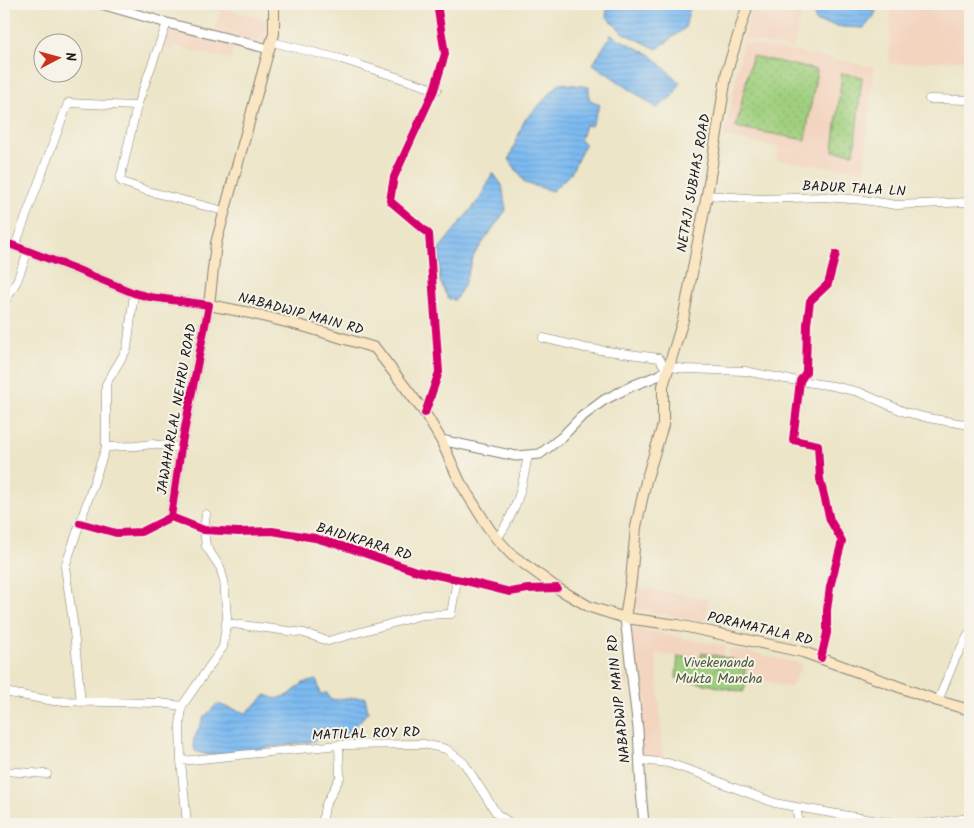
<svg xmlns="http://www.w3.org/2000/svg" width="974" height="828" font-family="Kalam,sans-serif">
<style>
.built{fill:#f3d4bf}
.grass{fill:url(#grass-dots);stroke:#5e764d}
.park{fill:url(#park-crowns);stroke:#5e764d}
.water{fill:url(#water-rules);stroke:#4c6b86}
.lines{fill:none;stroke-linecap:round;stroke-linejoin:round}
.minor-casing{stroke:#848072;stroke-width:9}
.tertiary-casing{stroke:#848072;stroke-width:11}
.secondary-casing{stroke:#848072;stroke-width:12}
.minor{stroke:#fff;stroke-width:8}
.tertiary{stroke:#fff;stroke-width:9}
.secondary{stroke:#fbe6c4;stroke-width:10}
.cycleway-casing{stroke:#f7f3e8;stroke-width:11}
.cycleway{stroke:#d6006c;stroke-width:8}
.labels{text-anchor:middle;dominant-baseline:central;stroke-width:4;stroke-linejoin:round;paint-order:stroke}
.street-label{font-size:14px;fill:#1c1c1c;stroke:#f7f3e8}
.park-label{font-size:14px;fill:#4a5b3e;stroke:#f7f3e8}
</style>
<defs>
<pattern id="grass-dots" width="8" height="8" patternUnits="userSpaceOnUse" patternTransform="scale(1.25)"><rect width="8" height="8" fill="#9fcf7e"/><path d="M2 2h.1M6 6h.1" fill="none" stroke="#88b16c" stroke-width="1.8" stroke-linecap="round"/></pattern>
<pattern id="park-crowns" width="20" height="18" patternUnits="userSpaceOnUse" patternTransform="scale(1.25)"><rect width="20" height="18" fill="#9fcf7e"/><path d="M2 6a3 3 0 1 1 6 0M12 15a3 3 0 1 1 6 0" fill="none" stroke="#88b16c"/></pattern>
<pattern id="water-rules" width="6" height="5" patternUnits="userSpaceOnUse" patternTransform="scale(1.25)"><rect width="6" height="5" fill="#7cbaf0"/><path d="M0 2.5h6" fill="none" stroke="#6b9fcd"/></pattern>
</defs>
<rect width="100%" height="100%" fill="#f7f3e8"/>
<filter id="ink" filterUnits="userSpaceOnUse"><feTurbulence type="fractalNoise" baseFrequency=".02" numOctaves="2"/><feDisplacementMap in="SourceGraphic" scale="10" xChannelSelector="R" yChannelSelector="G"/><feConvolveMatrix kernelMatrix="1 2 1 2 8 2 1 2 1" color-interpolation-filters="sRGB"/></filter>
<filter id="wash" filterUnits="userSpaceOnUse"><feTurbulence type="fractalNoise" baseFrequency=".0096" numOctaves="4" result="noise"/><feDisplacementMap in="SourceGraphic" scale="20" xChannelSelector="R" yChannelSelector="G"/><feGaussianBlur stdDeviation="1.12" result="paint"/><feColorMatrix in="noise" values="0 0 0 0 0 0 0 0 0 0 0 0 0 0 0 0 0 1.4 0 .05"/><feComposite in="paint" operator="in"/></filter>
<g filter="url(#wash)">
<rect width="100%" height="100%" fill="#ece5c8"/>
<path class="built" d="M 752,4 L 804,4 L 793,49 L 743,39 Z
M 891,4 L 970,4 L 970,59 L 889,64 Z
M 221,8 L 270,20 L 264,44 L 214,32 Z
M 167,25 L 234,42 L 231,60 L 174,46 L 173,50 L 160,47 Z
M 743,42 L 874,67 L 864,171 L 776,160 L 779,147 L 724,137 Z
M 635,587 L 708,599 L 705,622 L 632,608 Z
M 631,628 L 726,646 L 723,657 L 702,653 L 700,660 L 656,653 L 663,760 L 642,758 Z
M 730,648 L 802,664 L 791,688 L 744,675 L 738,664 L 739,661 L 727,657 Z
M 621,670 L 621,676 L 628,676 L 629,684 L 612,685 L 612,680 L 608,680 L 608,676 L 612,675 L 611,671 Z"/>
<path class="grass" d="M 752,56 L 817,70 L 805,140 L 736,127 Z
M 842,73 L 862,77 L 854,153 L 833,151 Z"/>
<path class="park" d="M 702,653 L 723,657 L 740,661 L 739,664 L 746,665 L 744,675 L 750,676 L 743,692 L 676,678 L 678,656 L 700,660 Z"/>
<path class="water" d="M 608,4 L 695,4 L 690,7 L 685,28 L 657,49 L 622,32 L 606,16 Z
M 811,4 L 878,4 L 874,16 L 864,28 L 843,27 L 816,22 Z
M 611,35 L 651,55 L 680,83 L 673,96 L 657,108 L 593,64 Z
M 560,83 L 589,87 L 589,99 L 600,105 L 591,126 L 585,125 L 580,141 L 585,144 L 571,173 L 552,191 L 525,183 L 509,159 L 524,121 Z
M 493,173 L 502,185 L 506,210 L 474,255 L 463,287 L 455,300 L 448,299 L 440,281 L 439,249 L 481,197 Z
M 317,680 L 320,694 L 327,693 L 330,700 L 365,697 L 368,712 L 349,733 L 309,742 L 237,752 L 207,755 L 195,751 L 193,741 L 204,717 L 217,704 L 246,713 L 266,695 L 276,699 L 289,695 L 303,683 Z"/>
</g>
<g filter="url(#ink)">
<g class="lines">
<g class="minor-casing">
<path id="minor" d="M 272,42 L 341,59 L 437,90
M 929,99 L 970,100
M 137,106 L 120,180 L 122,182 L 148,191 L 224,211
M 707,195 L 760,199 L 824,197 L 864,200 L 896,205 L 970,202
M 15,246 L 68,103 L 110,105 L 137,106 L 167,23
M 4,303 L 17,281 L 28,251
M 543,338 L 585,348 L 659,358 L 664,366 L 686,369 L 745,371 L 785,379 L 833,386 L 859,392 L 905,412 L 928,418 L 970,425
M 425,413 L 439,372 L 429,234 L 390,201 L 394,177 L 434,90 L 445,54 L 438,10 L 438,4
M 106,447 L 136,446 L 152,444 L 181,448
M 80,523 L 116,533 L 141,532 L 171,517 L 204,530 L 239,532 L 272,531 L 315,538 L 352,549 L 416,571 L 466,581 L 510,592 L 528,589 L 557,588
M 497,539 C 517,510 522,489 528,455
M 226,623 L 304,633 L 328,641 L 422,615 L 451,614 L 457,579
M 821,658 L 827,633 L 827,610 L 830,587 L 842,541 L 830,520 L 820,479 L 818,445 L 793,440 L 800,381 L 806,372 L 807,324 L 810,301 L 828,284 L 836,254
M 4,692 L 54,701 L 160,703 L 182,706
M 938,701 L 955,659 L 970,632
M 81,702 L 73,622 L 65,567 L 106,447 L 106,384 L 127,349 L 134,293
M 640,760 L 668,763 L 701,774 L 727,785 L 775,803 L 796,807 L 878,821 L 912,824 L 933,823 L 970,818
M 181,761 L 339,745 L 424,744 L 446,749 L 464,763 L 497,814 L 509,822 L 517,824
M 4,771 L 47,774
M 796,807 L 799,824
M 187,824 L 181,761 L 180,725 L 182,706 L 223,647 L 227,617 L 224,581 L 220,567 L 206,546 L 204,530 L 206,514
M 322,824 L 325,806 L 340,777 L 339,745"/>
</g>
<g class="tertiary-casing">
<path id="tertiary" d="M 101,4 L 167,23 L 269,49
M 4,242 L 73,268 L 134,293 L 150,297 L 209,305 L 181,448 L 171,517
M 441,440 L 516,456 L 540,454 L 562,437 L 580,418 L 604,400 L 634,385 L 660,375 L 669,367
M 625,618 L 638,729 L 641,791 L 644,824"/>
</g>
<g class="secondary-casing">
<path id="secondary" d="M 274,4 L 274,34 L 269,49 L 216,243 L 209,305 L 250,313 L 306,327 L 375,348 L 425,413 L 441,440 L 460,482 L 488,527 L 497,539 L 512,555 L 557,588 L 590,607 L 625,618 L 678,625 L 803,652 L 938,701 L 970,710
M 625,618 L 631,580 L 636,527 L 646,481 L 663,425 L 663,386 L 683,320 L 707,195 L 727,71 L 748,4"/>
</g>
<use href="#minor" class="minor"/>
<use href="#tertiary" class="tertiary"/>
<use href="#secondary" class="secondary"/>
<g class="cycleway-casing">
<path id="cycleway" d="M 4,242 L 73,268 L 134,293 L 150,297 L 209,305 L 181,448 L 171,517
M 425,413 L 439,372 L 429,234 L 390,201 L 394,177 L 434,90 L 445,54 L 438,10 L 438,4
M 80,523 L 116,533 L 141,532 L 171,517 L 204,530 L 239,532 L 272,531 L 315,538 L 352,549 L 416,571 L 466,581 L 510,592 L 528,589 L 557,588
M 821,658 L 827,633 L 827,610 L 830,587 L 842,541 L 830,520 L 820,479 L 818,445 L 793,440 L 800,381 L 806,372 L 807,324 L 810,301 L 828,284 L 836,254"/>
</g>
<use href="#cycleway" class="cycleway"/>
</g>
</g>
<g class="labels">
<g class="street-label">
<text transform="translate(694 183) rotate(-80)">NETAJI SUBHAS ROAD</text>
<text transform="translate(854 189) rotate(3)">BADUR TALA LN</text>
<text transform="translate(301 314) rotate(15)">NABADWIP MAIN RD</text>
<text transform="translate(177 409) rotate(-80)">JAWAHARLAL NEHRU ROAD</text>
<text transform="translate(364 542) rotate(17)">BAIDIKPARA RD</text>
<text transform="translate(760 629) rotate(13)">PORAMATALA RD</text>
<text transform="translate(619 699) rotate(-96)">NABADWIP MAIN RD</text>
<text transform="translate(366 734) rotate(-2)">MATILAL ROY RD</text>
</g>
<g class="park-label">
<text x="719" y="663">Vivekenanda<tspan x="719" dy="16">Mukta Mancha</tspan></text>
</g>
</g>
<rect width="974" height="828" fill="none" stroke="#f7f3e8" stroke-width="20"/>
<g transform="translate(58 58) rotate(84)"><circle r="24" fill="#f7f3e8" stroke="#9f9d96"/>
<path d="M0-4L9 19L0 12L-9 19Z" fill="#c8321e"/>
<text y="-8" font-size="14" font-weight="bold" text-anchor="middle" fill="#1c1c1c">N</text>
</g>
</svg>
